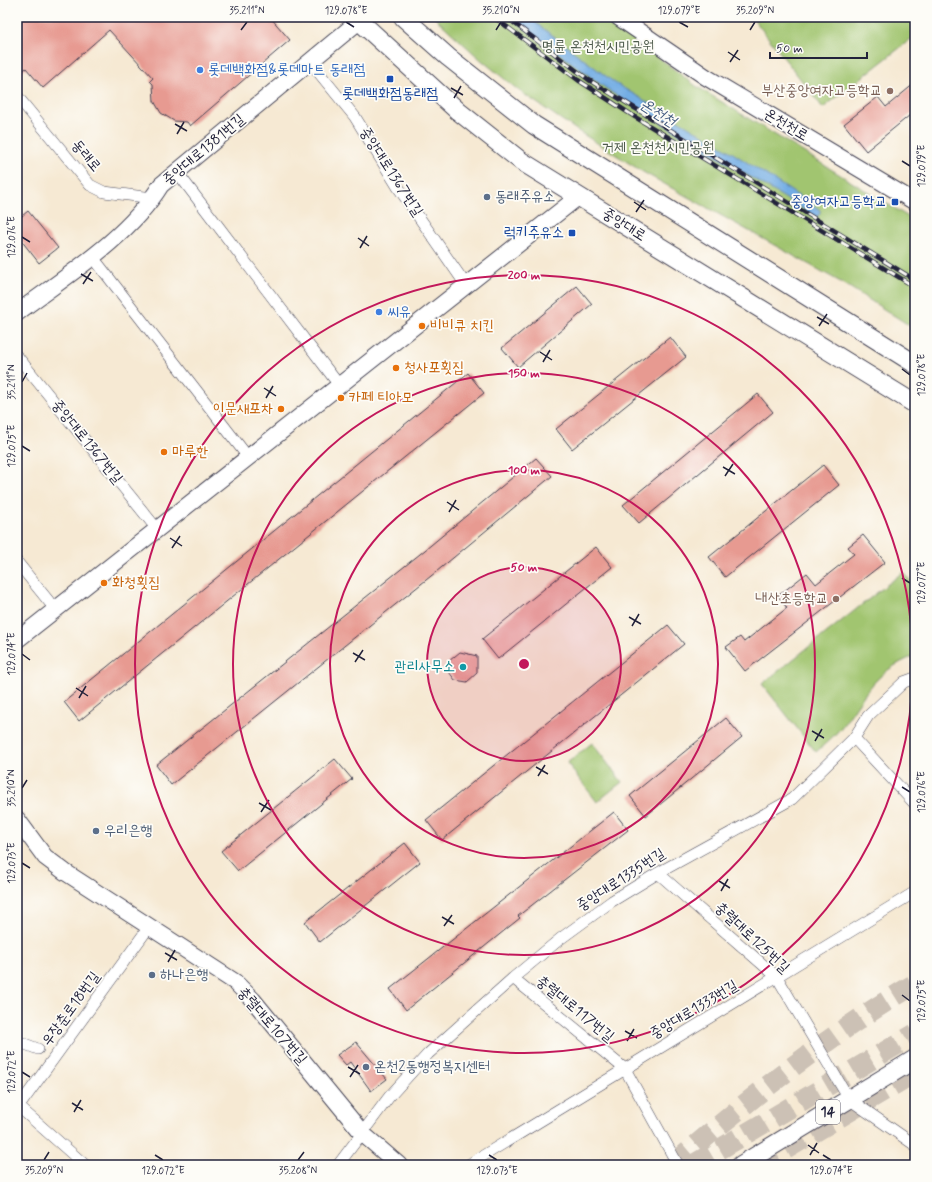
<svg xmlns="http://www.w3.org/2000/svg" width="932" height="1182" font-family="Mynerve,'Poor Story',sans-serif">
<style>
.green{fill:#a1c56f;stroke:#627455}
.water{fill:#73ade4;stroke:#4a6890}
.building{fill:#e79a91}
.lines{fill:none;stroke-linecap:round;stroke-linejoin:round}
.highway-tunnel{stroke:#ccc1b5;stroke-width:21;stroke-dasharray:21 10;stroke-linecap:butt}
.street-casing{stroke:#424052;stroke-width:12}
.secondary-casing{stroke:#424052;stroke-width:18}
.primary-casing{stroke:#424052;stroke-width:20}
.street{stroke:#fff;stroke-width:11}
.secondary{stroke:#fff;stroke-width:16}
.primary{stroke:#fff;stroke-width:18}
.rail-casing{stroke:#22223b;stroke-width:4.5}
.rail{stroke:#fdfcf7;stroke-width:3;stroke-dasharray:9;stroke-linecap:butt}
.ticks{fill:none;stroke:#22223b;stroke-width:1.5}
.ring{fill:none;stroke:#c2185b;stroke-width:2}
.shop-dot{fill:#3f7fe0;stroke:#fdfcf7;stroke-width:1.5}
.transit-dot{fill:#1a4fb4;stroke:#fdfcf7;stroke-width:1.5}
.education-dot{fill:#8d6e63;stroke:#fdfcf7;stroke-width:1.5}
.service-dot{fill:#5c6f8a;stroke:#fdfcf7;stroke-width:1.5}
.food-dot{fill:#e8710a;stroke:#fdfcf7;stroke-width:1.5}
.culture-dot{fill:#0f9aa8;stroke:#fdfcf7;stroke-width:1.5}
.labels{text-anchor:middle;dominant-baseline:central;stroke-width:3.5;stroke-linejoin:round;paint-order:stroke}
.shield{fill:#fdfcf7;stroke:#646373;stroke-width:1}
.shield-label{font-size:14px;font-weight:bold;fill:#22223b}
.park-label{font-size:15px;fill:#4e5b4d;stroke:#fdfcf7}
.shop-label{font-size:15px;fill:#366cbe;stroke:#fdfcf7;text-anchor:start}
.education-label{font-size:15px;fill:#785e54;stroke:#fdfcf7;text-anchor:end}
.transit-label{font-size:15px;fill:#164399;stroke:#fdfcf7;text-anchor:end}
.street-label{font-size:15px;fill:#22223b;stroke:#fdfcf7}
.service-label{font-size:15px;fill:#4e5e75;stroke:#fdfcf7;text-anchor:start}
.food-label{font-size:15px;fill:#c56008;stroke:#fdfcf7;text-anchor:start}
.culture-label{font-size:15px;fill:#0d838f;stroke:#fdfcf7;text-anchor:end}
.water-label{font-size:16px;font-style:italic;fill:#425a7f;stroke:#fdfcf7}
.centre{fill:#c2185b;stroke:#fdfcf7;stroke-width:2}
.ring-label{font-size:12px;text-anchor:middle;font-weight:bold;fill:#c2185b;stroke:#fdfcf7;stroke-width:3.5;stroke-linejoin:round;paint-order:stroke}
.neatline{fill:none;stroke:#22223b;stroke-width:1.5}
.ticks-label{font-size:10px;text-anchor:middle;fill:#22223b}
</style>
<rect width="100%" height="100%" fill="#fdfcf7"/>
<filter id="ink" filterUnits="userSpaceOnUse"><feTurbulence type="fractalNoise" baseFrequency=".025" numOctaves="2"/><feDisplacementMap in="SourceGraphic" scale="8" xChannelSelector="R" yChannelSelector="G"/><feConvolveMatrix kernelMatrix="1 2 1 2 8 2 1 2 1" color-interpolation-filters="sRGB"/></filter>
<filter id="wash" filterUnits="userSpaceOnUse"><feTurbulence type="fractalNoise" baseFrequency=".012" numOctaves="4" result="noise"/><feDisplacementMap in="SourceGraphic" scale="16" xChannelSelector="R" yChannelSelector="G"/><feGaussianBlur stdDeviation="0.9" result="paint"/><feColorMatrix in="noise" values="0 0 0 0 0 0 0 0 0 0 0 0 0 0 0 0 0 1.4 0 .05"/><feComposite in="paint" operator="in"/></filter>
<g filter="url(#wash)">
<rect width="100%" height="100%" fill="#f6e9d3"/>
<path class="green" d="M 434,17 L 605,17 L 696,86 L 915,221 L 915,329 L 846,285 L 643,172 L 578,131 L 518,90 L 480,59 Z
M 752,17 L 915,17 L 915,36 L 823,108 Z
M 903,572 L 915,586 L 915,656 C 872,672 866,696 840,729 C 833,737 824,745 816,752 L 762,684 Z
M 592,743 L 622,782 L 597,802 L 567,763 Z"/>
<path class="water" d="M 510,17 L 528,17 L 615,83 L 725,148 L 820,210 L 820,214 L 816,217 L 611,92 Z"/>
<g id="blocks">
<path class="building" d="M 17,17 L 270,17 L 290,40 L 190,126 L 187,122 L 174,121 L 161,113 L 154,101 L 153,84 L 150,81 L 153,78 L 109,30 L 43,88 L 26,68 L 17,75 Z
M 915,83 L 915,111 L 866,151 L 844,124 L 878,97 L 886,107 Z
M 28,211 L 58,248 L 39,263 L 17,235 L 17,220 Z
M 577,286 L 592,304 L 518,367 L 502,348 Z
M 670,337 L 686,357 L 572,449 L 556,429 Z
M 468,373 L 484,393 L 79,721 L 64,702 Z
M 758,394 L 773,412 L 639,523 L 623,505 Z
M 536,458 L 552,476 L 436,572 L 171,785 L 156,765 L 425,550 Z
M 823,465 L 839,485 L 725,577 L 709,557 Z
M 863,535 L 885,562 L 745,671 L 726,647 L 740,637 L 744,642 L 787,608 L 778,596 L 807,573 L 816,584 L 854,554 L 848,547 Z
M 596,547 L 612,567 L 498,659 L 482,639 Z
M 668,625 L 684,644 L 442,840 L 426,820 Z
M 460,652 L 477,656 L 477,673 L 467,682 L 455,680 L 449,672 L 449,661 Z
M 726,718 L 742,737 L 646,816 L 630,796 Z
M 335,759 L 352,779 L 238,871 L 221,851 Z
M 614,812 L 628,830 L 518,916 L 520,918 L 406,1010 L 390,989 Z
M 405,843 L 420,862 L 320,942 L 305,922 Z
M 356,1042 L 387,1079 L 371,1091 L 350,1062 L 346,1065 L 337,1055 Z"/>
</g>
</g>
<g filter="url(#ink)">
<use href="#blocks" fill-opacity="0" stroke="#424052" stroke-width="1"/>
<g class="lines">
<path class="highway-tunnel" d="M 673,1165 C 749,1099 828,1035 915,984
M 693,1165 L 915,1034
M 759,1165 L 915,1072"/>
<g class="street-casing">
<path id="street" d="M 311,63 L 355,117 L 398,187 L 466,285
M 17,96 L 90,185 L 104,192 L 153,198
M 177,172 L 339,385
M 92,256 L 248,457
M 17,356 L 157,529
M 17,562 L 55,609
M 854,738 L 915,804
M 658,873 L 777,977 L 849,1099 L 915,1145
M 513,978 L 625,1069 L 678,1165
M 17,1041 L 38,1049
M 19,1107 L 85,1165
M 17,1109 L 149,927
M 338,1165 L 389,1097 L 428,1054 L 513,978 L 560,939 L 612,901 L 658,873 L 792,799 L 854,738 L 868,716 L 904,682 L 915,678
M 468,1165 L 915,892"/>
</g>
<g class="secondary-casing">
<path id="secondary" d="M 618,17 L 706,77 L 915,202
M 17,313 C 66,276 128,238 161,185 L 359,21
M 17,640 L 578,197
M 17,819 L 45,857 L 65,872 L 235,982 L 253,1000 L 363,1134 L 399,1165"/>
</g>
<g class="primary-casing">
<path id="primary" d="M 355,17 L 458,111 L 521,161 L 915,404
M 403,17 L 448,57 L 534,125 L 915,364
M 741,1165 L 915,1059"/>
</g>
<use href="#street" class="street"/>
<use href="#secondary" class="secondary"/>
<use href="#primary" class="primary"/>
<g class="rail-casing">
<path id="rail" d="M 494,17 L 578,80 L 635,117 L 915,287
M 506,17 L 589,80 L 915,280"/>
</g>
<use href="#rail" class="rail"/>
</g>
</g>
<path class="ticks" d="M 346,22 L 354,27M 679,22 L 688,27M 241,30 L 247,22M 496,30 L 501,22M 750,30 L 755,22M 728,52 L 740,60M 730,62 L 738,50M 451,88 L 463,95M 454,98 L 461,86M 175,124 L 187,131M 177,134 L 184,122M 902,161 L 910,166M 634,202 L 646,210M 636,212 L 644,200M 22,237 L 30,242M 358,238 L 369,246M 360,248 L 367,236M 81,274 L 93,281M 83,284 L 91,272M 817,317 L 829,324M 819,326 L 827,314M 540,352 L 552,360M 543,362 L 550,350M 902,369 L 910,375M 22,382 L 27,373M 264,388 L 276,396M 266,398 L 273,386M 22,446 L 30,451M 723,467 L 735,474M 725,476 L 733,464M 447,502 L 459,510M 449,512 L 456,500M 170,538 L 182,546M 172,548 L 180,536M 902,578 L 910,583M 629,617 L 641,624M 632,626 L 639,614M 353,653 L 365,660M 22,654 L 30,660M 355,662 L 363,650M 76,688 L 88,696M 79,698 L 86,686M 812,731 L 824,738M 815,741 L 822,729M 536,767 L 548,774M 538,776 L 545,765M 902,787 L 910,792M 22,788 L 27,780M 259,803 L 271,810M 261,812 L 269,800M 22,863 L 30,868M 719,881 L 730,888M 721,891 L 728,879M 442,917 L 454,924M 444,926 L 452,915M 165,953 L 177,960M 168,962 L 175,950M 902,995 L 910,1001M 625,1031 L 637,1038M 627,1041 L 634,1029M 348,1067 L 360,1074M 22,1072 L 30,1077M 350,1077 L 358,1065M 72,1103 L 83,1110M 74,1112 L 81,1100M 808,1145 L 819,1153M 155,1155 L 163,1160M 489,1155 L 497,1160M 810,1155 L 817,1143M 823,1155 L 831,1160M 44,1160 L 49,1152M 298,1160 L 304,1152"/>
<circle cx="524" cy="664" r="97" fill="#c2185b" fill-opacity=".12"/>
<g class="ring">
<circle cx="524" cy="664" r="97"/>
<circle cx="524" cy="664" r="194"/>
<circle cx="524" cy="664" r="291"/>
<circle cx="524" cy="664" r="389"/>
</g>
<g class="shop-dot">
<circle cx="200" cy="70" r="4"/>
<circle cx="379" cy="312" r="4"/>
</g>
<g class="transit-dot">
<rect x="386" y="75" width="8" height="8" rx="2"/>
<rect x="891" y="198" width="8" height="8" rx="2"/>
<rect x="568" y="229" width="8" height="8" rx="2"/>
</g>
<g class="education-dot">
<circle cx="890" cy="91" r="4"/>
<circle cx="836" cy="599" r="4"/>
</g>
<g class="service-dot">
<circle cx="487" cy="197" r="4"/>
<circle cx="96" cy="831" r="4"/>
<circle cx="152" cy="975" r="4"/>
<circle cx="366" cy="1067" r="4"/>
</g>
<g class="food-dot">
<circle cx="422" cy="326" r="4"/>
<circle cx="396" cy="368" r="4"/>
<circle cx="341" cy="398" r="4"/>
<circle cx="281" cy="409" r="4"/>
<circle cx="164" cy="452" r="4"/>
<circle cx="104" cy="583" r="4"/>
</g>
<circle class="culture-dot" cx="463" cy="667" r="4"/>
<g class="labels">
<rect class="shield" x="816" y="1100" width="24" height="24" rx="3"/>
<g class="shield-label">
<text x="828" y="1112">14</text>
</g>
<g class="park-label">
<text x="598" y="47">명륜 온천천시민공원</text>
<text x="658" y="148">거제 온천천시민공원</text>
</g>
<g class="shop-label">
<text x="208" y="70">롯데백화점&amp;롯데마트 동래점</text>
<text x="387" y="312">씨유</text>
</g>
<g class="education-label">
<text x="882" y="91">부산중앙여자고등학교</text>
<text x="828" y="599">내산초등학교</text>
</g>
<g class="transit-label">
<text x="390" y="94" text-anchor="middle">롯데백화점동래점</text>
<text x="887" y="202">중앙여자고등학교</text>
<text x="564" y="233">럭키주유소</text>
</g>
<g class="street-label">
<text transform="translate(786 125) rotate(31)">온천천로</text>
<text transform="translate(204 150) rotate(-40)">중앙대로1381번길</text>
<text transform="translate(86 156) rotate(50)">동래로</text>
<text transform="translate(391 172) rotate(57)">중앙대로1367번길</text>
<text transform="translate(624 225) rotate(32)">중앙대로</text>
<text transform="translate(87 442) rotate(51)">중앙대로1367번길</text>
<text transform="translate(621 880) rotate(-33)">중앙대로1335번길</text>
<text transform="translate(752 938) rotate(43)">충렬대로125번길</text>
<text transform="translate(71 1009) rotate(-54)">우장춘로18번길</text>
<text transform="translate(575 1009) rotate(39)">충렬대로117번길</text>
<text transform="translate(694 1010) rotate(-31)">중앙대로1333번길</text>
<text transform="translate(272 1026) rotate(49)">충렬대로107번길</text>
</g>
<g class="service-label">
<text x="495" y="197">동래주유소</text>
<text x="104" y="831">우리은행</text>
<text x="160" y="975">하나은행</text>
<text x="374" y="1067">온천2동행정복지센터</text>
</g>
<g class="food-label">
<text x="430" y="326">비비큐 치킨</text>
<text x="404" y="368">청사포횟집</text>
<text x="349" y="398">카페 티아모</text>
<text x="273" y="409" text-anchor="end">이문새포차</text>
<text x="172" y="452">마루한</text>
<text x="112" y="583">화청횟집</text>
</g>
<g class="culture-label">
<text x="455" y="667">관리사무소</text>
</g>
<g class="water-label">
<text transform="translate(658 113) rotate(32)">온천천</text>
</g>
</g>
<circle cx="524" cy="664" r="6" class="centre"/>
<g class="ring-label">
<text x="524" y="279">200 m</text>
<text x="524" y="377">150 m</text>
<text x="524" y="474">100 m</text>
<text x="524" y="571">50 m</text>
</g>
<rect width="932" height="1182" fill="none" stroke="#fdfcf7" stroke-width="44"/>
<path d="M770 52v6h97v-6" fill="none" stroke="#22223b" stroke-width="2"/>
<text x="776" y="52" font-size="12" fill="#22223b" stroke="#fdfcf7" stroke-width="3" paint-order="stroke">50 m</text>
<rect x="22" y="22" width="888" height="1138" class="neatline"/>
<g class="ticks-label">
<text x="247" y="14">35.211°N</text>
<text x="346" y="14">129.078°E</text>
<text x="501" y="14">35.210°N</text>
<text x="679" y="14">129.079°E</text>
<text x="755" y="14">35.209°N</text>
<text transform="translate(921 166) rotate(-90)" y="4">129.079°E</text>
<text transform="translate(11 237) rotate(-90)" y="4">129.076°E</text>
<text transform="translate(921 375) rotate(-90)" y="4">129.078°E</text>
<text transform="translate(11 382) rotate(-90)" y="4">35.211°N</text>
<text transform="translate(11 446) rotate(-90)" y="4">129.075°E</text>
<text transform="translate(921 583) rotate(-90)" y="4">129.077°E</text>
<text transform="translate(11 654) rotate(-90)" y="4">129.074°E</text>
<text transform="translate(11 788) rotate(-90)" y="4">35.210°N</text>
<text transform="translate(921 792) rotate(-90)" y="4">129.076°E</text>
<text transform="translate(11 863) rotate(-90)" y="4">129.073°E</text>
<text transform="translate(921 1001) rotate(-90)" y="4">129.075°E</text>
<text transform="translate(11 1072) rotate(-90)" y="4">129.072°E</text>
<text x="44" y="1174">35.209°N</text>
<text x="163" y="1174">129.072°E</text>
<text x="298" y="1174">35.208°N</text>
<text x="497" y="1174">129.073°E</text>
<text x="831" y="1174">129.074°E</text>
</g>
</svg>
